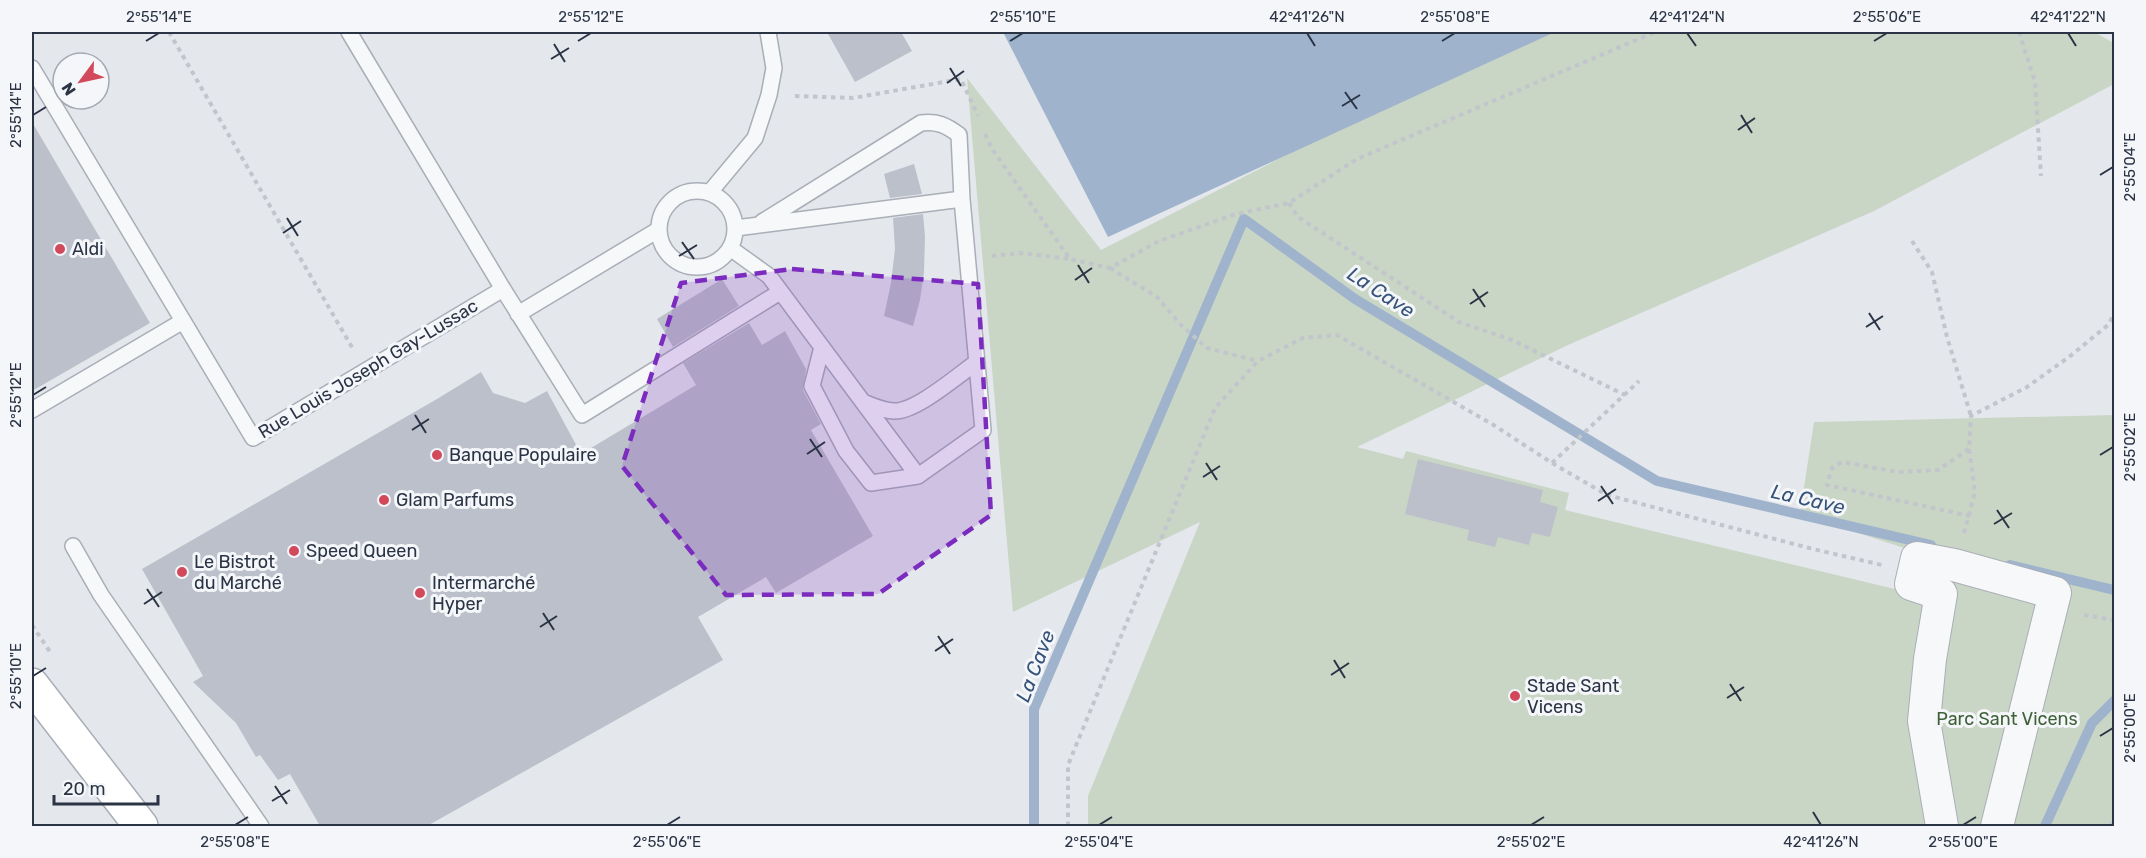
<svg xmlns="http://www.w3.org/2000/svg" width="2146" height="858" font-family="Rubik,sans-serif">
<style>
.green{fill:#c9d6c5}
.water{fill:#9fb4cc}
.lines{fill:none;stroke-linecap:round;stroke-linejoin:round}
.stream{stroke:#9fb4cc;stroke-width:10}
.building{fill:#bbc0ca}
.lane-casing{stroke:#a9aeb7;stroke-width:18}
.street-casing{stroke:#a9aeb7;stroke-width:34}
.secondary-casing{stroke:#a9aeb7;stroke-width:36}
.path{stroke:#c2c5cb;stroke-width:4;stroke-dasharray:4.5 4.5;stroke-linecap:butt}
.lane{stroke:#f7f8fa;stroke-width:15}
.street{stroke:#f7f8fa;stroke-width:32}
.secondary{stroke:#fff;stroke-width:33}
.marked{fill:#7b2cbf;fill-opacity:0.2;stroke:#7b2cbf;stroke-width:4.5;stroke-dasharray:12 8;stroke-linejoin:round}
.ticks{fill:none;stroke:#2b3445;stroke-width:2}
.poi-dot{fill:#d1495b;stroke:#f4f6f9;stroke-width:2}
.labels{text-anchor:middle;dominant-baseline:central;stroke-width:6;stroke-linejoin:round;paint-order:stroke}
.poi-label{font-size:18px;fill:#2b3445;stroke:#f4f6f9;text-anchor:start}
.street-label{font-size:18px;fill:#2b3445;stroke:#f4f6f9}
.park-label{font-size:18px;fill:#3f6138;stroke:#f4f6f9}
.water-label{font-size:20px;font-style:italic;fill:#34527a;stroke:#f4f6f9}
.neatline{fill:none;stroke:#2b3445;stroke-width:2}
.ticks-label{font-size:15px;text-anchor:middle;fill:#2b3445}
</style>
<rect width="100%" height="100%" fill="#e4e7ec"/>
<path class="green" d="M 1554,32 L 2094,32 L 2114,43 L 2114,84 L 1874,211 L 1568,345 L 1357,447 L 1403,459 L 1406,451 L 1569,493 L 1565,510 L 1928,597 L 1938,559 L 1800,514 L 1814,422 L 2114,415 L 2114,826 L 1088,826 L 1088,796 L 1200,522 L 1013,612 L 967,78 L 1101,250 L 1312,142 Z"/>
<path class="water" d="M 1003,32 L 1555,32 L 1108,237 Z"/>
<g class="lines">
<path class="stream" d="M 2010,565 L 2114,590
M 1034,826 L 1034,709 L 1244,219 L 1355,299 L 1657,481 L 1931,545
M 2045,826 L 2092,723 L 2114,701"/>
</g>
<path class="building" d="M 827,32 L 901,32 L 912,51 L 855,82 Z
M 32,122 L 150,323 L 32,391 Z
M 914,164 L 922,194 L 890,198 L 884,174 Z
M 923,214 L 925,236 L 924,272 L 920,300 L 913,326 L 884,316 L 891,283 L 895,249 L 893,218 Z
M 722,279 L 739,306 L 673,347 L 657,319 Z
M 749,323 L 762,345 L 785,331 L 806,369 L 803,390 L 821,424 L 811,430 L 873,536 L 776,593 L 766,577 L 698,617 L 723,660 L 427,826 L 320,826 L 290,774 L 278,780 L 260,755 L 256,757 L 236,723 L 193,682 L 203,676 L 142,569 L 437,399 L 481,372 L 493,393 L 525,403 L 547,391 L 581,454 L 696,385 L 683,363 Z
M 1418,459 L 1543,490 L 1540,502 L 1558,507 L 1550,537 L 1532,533 L 1529,545 L 1498,537 L 1495,547 L 1467,540 L 1469,530 L 1405,514 Z"/>
<g class="lines">
<g class="lane-casing">
<path id="lane" d="M 349,32 L 503,289
M 32,68 L 253,438 L 503,289 L 582,415 L 780,292
M659 229a38 38 0 1 1 76 0a38 38 0 1 1-76 0Z
M 710,192 L 755,138 L 769,95 L 774,68 L 768,32
M 762,222 L 921,123 C 937,121 946,125 959,135 L 962,199
M 736,228 L 962,199 L 983,430 L 918,476 L 871,483 L 846,451 L 812,386 L 822,347
M 730,248 L 769,276 L 918,476
M 518,314 L 658,230
M 863,402 C 873,406 883,411 894,411 C 916,412 958,375 977,362
M 32,410 L 183,321
M 73,546 L 101,595 L 261,826"/>
</g>
<g class="street-casing">
<path id="street" d="M 1942,826 L 1924,721 L 1930,659 L 1941,594 L 1911,584 L 1917,558 L 1954,565 L 2055,593 L 1997,826"/>
</g>
<g class="secondary-casing">
<path id="secondary" d="M 32,685 L 141,826"/>
</g>
<path class="path" d="M 169,32 L 353,349
M 2019,32 L 2035,82 L 2041,176
M 795,96 L 853,98 L 961,79 L 978,116
M 985,134 L 992,149 L 1070,259 L 1110,268 L 1159,241 L 1236,214 L 1289,203 L 1357,159 L 1655,32
M 1289,203 L 1298,217 L 1459,322 L 1512,340 L 1625,395
M 1912,241 L 1932,272 L 1947,337 L 1971,416
M 992,256 L 1021,253 L 1070,259
M 1110,268 L 1157,297 L 1181,325 L 1207,348 L 1258,361
M 1969,449 L 1938,470 L 1898,472 L 1842,462 L 1832,468 L 1827,485 L 1970,516
M 1552,463 L 1639,381
M 1964,533 L 1975,492 L 1969,449 L 1971,416 L 2027,387 L 2069,357 L 2108,325 L 2114,314
M 2084,615 L 2114,620
M 32,625 L 52,655
M 1068,826 L 1068,765 L 1215,408 L 1258,361 L 1303,338 L 1337,335 L 1492,424 L 1552,463 L 1607,495 L 1813,549 L 1882,565
M 2111,826 L 2114,817"/>
<use href="#lane" class="lane"/>
<use href="#street" class="street"/>
<use href="#secondary" class="secondary"/>
</g>
<path class="marked" d="M 792,269 L 978,284 L 991,515 L 878,594 L 726,595 L 622,466 L 681,283 Z"/>
<path class="ticks" d="M 1307,33 L 1315,46M 1687,33 L 1696,46M 2068,33 L 2076,46M 146,41 L 159,33M 578,41 L 591,33M 1010,41 L 1023,33M 1442,41 L 1455,33M 1874,41 L 1887,33M 554,44 L 565,62M 551,59 L 569,48M 950,68 L 961,86M 947,83 L 964,71M 1345,92 L 1357,109M 1342,106 L 1360,95M 33,115 L 46,107M 1741,115 L 1752,133M 1738,130 L 1755,118M 2100,175 L 2113,167M 287,218 L 298,236M 283,233 L 301,221M 682,242 L 694,259M 679,256 L 697,245M 1078,265 L 1089,283M 1075,280 L 1092,268M 1473,289 L 1485,307M 1470,304 L 1488,292M 1869,313 L 1880,330M 1866,327 L 1883,316M 33,395 L 46,387M 415,415 L 426,433M 412,430 L 429,419M 810,439 L 822,457M 807,454 L 825,442M 2100,455 L 2113,447M 1206,463 L 1217,480M 1203,477 L 1220,466M 1601,486 L 1613,504M 1598,501 L 1616,489M 1997,510 L 2009,528M 1994,524 L 2012,513M 147,589 L 159,607M 144,604 L 162,592M 543,613 L 554,630M 540,627 L 557,616M 938,636 L 950,654M 935,651 L 953,639M 1334,660 L 1345,678M 1331,675 L 1349,663M 33,676 L 46,668M 1730,684 L 1741,701M 1727,698 L 1744,687M 2100,736 L 2113,728M 275,786 L 287,804M 272,801 L 290,790M 1813,812 L 1821,825M 235,825 L 248,817M 667,825 L 680,817M 1099,825 L 1112,817M 1531,825 L 1544,817M 1963,825 L 1976,817"/>
<g class="poi-dot">
<circle cx="60" cy="249" r="6"/>
<circle cx="437" cy="455" r="6"/>
<circle cx="384" cy="500" r="6"/>
<circle cx="294" cy="551" r="6"/>
<circle cx="182" cy="572" r="6"/>
<circle cx="420" cy="593" r="6"/>
<circle cx="1515" cy="696" r="6"/>
</g>
<g class="labels">
<g class="poi-label">
<text x="72" y="249">Aldi</text>
<text x="449" y="455">Banque Populaire</text>
<text x="396" y="500">Glam Parfums</text>
<text x="306" y="551">Speed Queen</text>
<text x="194" y="562">Le Bistrot<tspan x="194" dy="21">du Marché</tspan></text>
<text x="432" y="583">Intermarché<tspan x="432" dy="21">Hyper</tspan></text>
<text x="1527" y="686">Stade Sant<tspan x="1527" dy="21">Vicens</tspan></text>
</g>
<g class="street-label">
<text transform="translate(368 369) rotate(-31)">Rue Louis Joseph Gay-Lussac</text>
</g>
<g class="park-label">
<text x="2007" y="719">Parc Sant Vicens</text>
</g>
<g class="water-label">
<text transform="translate(1381 292) rotate(33)">La Cave</text>
<text transform="translate(1808 499) rotate(13)">La Cave</text>
<text transform="translate(1035 666) rotate(-69)">La Cave</text>
</g>
</g>
<rect width="2146" height="858" fill="none" stroke="#f4f6f9" stroke-width="66"/>
<g transform="translate(81 81) rotate(237)"><circle r="28" fill="#f4f6f9" stroke="#a4a8b1" stroke-width="1.5"/>
<path d="M0-4.5L10 22L0 15L-10 22Z" fill="#d1495b"/>
<text y="-9" font-size="16" font-weight="bold" text-anchor="middle" fill="#2b3445">N</text>
</g>
<path d="M54 795v9h104v-9" fill="none" stroke="#2b3445" stroke-width="3"/>
<text x="63" y="795" font-size="18" fill="#2b3445" stroke="#f4f6f9" stroke-width="4.5" paint-order="stroke">20 m</text>
<rect x="33" y="33" width="2080" height="792" class="neatline"/>
<g class="ticks-label">
<text x="159" y="22">2°55'14"E</text>
<text x="591" y="22">2°55'12"E</text>
<text x="1023" y="22">2°55'10"E</text>
<text x="1307" y="22">42°41'26"N</text>
<text x="1455" y="22">2°55'08"E</text>
<text x="1687" y="22">42°41'24"N</text>
<text x="1887" y="22">2°55'06"E</text>
<text x="2068" y="22">42°41'22"N</text>
<text transform="translate(16 115) rotate(-90)" y="5">2°55'14"E</text>
<text transform="translate(2130 167) rotate(-90)" y="5">2°55'04"E</text>
<text transform="translate(16 395) rotate(-90)" y="5">2°55'12"E</text>
<text transform="translate(2130 447) rotate(-90)" y="5">2°55'02"E</text>
<text transform="translate(16 676) rotate(-90)" y="5">2°55'10"E</text>
<text transform="translate(2130 728) rotate(-90)" y="5">2°55'00"E</text>
<text x="235" y="847">2°55'08"E</text>
<text x="667" y="847">2°55'06"E</text>
<text x="1099" y="847">2°55'04"E</text>
<text x="1531" y="847">2°55'02"E</text>
<text x="1821" y="847">42°41'26"N</text>
<text x="1963" y="847">2°55'00"E</text>
</g>
</svg>
